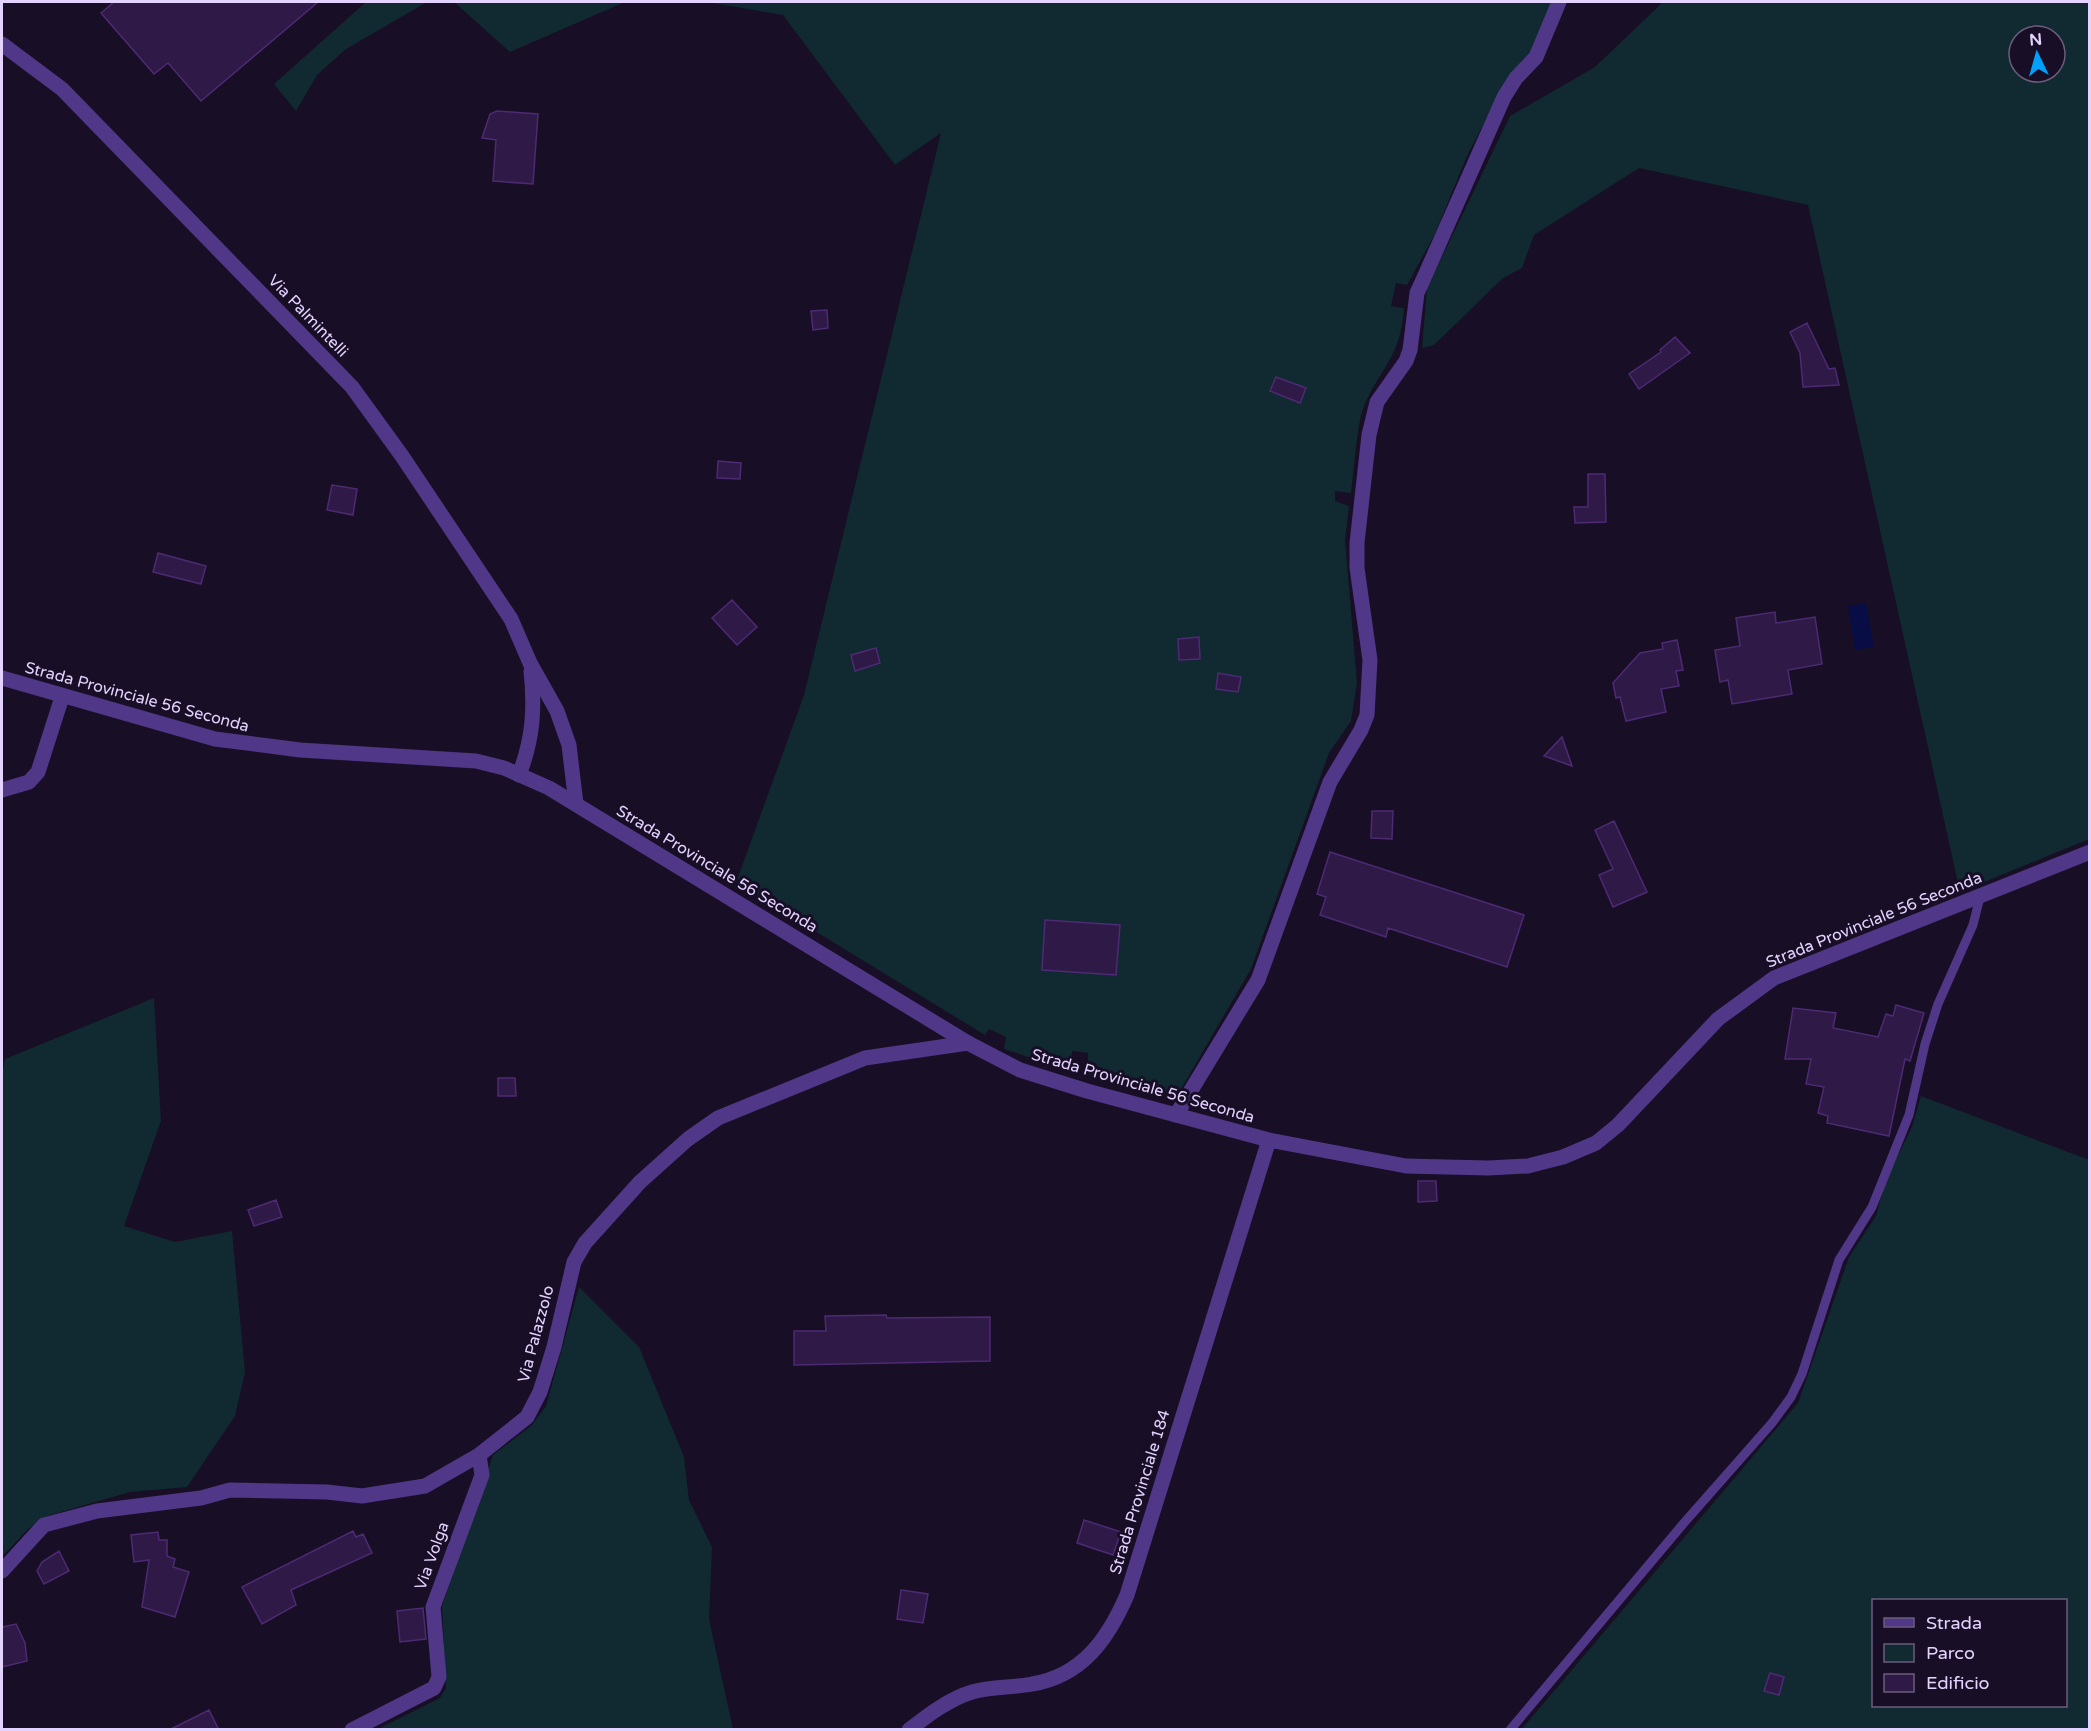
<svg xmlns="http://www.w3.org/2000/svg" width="2091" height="1731" font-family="'Varela Round',sans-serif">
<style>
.green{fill:#112930;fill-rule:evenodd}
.water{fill:#080e45}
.building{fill:#2f1947;stroke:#4d2a74;stroke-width:1.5}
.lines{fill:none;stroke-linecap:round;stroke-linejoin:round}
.service{stroke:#503787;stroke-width:9}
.minor{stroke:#503787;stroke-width:15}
.tertiary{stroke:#503787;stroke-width:15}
.labels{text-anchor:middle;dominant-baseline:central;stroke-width:6;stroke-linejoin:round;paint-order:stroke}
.street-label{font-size:16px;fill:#e4d3ff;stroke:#180e26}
</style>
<rect width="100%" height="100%" fill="#180e26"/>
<path class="green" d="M 366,2 L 427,2 L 346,49 L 317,75 L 296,111 L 274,84 Z
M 454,2 L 625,2 L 510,52 Z
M 707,2 L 1553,2 L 1530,54 L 1510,74 L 1467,156 L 1434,236 L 1407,285 L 1396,283 L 1391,306 L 1404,308 C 1400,359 1382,365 1364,406 C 1357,423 1354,472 1351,493 L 1335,491 L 1335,501 L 1349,506 L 1345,540 L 1357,683 L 1351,721 L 1329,753 L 1251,969 L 1177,1096 L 1088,1075 L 1088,1053 L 1072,1051 L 1071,1071 L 1004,1049 L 1006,1037 L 989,1029 L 985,1035 L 736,883 L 804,695 L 941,133 L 895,165 L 783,15 Z
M 1663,2 L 2089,2 L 2089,839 L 1960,892 L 1808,205 L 1639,168 L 1534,235 L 1522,268 L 1503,278 L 1434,345 L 1422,348 L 1427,288 L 1510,116 L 1595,67 ZM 2019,36 L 2055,36 L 2055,72 L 2019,72 Z
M 154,998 L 161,1121 L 124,1226 L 175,1242 L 232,1231 L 245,1372 L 235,1416 L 187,1487 L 130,1492 L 47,1516 L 28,1529 L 2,1557 L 2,1074 L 5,1059 Z
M 1921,1096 L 2089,1160 L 2089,1729 L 1521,1730 L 1798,1403 L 1849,1257 L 1876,1216 L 1886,1179 L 1912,1127 ZM 1874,1600 L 2066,1600 L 2066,1706 L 1874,1706 Z
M 579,1287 L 639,1347 L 684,1457 L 689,1500 L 712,1547 L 709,1619 L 733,1729 L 376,1730 L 440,1698 L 446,1688 L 442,1607 L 493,1455 L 532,1425 L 546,1406 Z"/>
<path class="water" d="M 1866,603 L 1874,647 L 1855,650 L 1848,606 Z"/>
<path class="building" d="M 114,2 L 318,2 L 201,101 L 168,63 L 154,74 L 101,13 Z
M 497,111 L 538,114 L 533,184 L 493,181 L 496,140 L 482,138 L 490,114 Z
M 827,310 L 828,328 L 813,330 L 811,311 Z
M 1807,323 L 1829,369 L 1835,368 L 1839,385 L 1803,387 L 1800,353 L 1790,332 Z
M 1675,337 L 1690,353 L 1639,389 L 1629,374 L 1661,352 L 1660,350 Z
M 1276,377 L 1306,388 L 1300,403 L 1270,391 Z
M 718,461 L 741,463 L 740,479 L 717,478 Z
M 1588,474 L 1605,474 L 1606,522 L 1575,523 L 1574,507 L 1588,507 Z
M 332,485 L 357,489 L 353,515 L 327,510 Z
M 158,553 L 206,566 L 201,584 L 153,572 Z
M 732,600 L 757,627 L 737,645 L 712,618 Z
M 1775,612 L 1776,623 L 1815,617 L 1822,664 L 1788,670 L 1792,694 L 1732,704 L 1728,680 L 1720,682 L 1715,650 L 1740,646 L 1736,618 Z
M 1199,637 L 1200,659 L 1179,660 L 1178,639 Z
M 1677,640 L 1683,670 L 1676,671 L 1679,686 L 1661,689 L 1666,712 L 1626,721 L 1620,697 L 1616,698 L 1613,683 L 1640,653 L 1663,649 L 1662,643 Z
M 876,648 L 880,663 L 855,671 L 851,655 Z
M 1218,673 L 1241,677 L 1238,692 L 1216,689 Z
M 1562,737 L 1572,766 L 1544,756 Z
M 1372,811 L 1393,811 L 1392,839 L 1371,838 Z
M 1614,821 L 1647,892 L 1613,907 L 1599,875 L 1613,869 L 1595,830 Z
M 1330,852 L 1524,915 L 1507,967 L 1388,928 L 1386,937 L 1320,915 L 1326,897 L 1317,894 Z
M 1045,920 L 1120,925 L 1116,975 L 1042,970 Z
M 1896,1005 L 1924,1013 L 1910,1061 L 1905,1059 L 1889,1136 L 1827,1123 L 1828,1116 L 1818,1113 L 1824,1087 L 1806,1084 L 1811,1059 L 1785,1059 L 1793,1008 L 1836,1013 L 1833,1028 L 1878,1037 L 1886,1014 L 1893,1016 Z
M 498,1078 L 515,1078 L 516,1096 L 498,1096 Z
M 1418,1181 L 1436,1181 L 1437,1201 L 1418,1202 Z
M 276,1200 L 282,1217 L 254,1226 L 248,1210 Z
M 886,1315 L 887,1318 L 990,1317 L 990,1361 L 794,1365 L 794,1331 L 826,1331 L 825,1316 Z
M 1084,1520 L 1121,1532 L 1113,1555 L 1077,1543 Z
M 353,1531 L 356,1537 L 363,1534 L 372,1553 L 291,1590 L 296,1605 L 262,1624 L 242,1587 Z
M 158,1532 L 159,1540 L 167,1540 L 167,1556 L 175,1559 L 173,1567 L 189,1572 L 175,1617 L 142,1607 L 149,1560 L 134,1562 L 131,1535 Z
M 59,1551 L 69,1571 L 44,1584 L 37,1571 L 42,1562 Z
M 901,1590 L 928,1594 L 923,1623 L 897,1619 Z
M 423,1608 L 426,1639 L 400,1642 L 397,1611 Z
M 16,1624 L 25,1643 L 27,1661 L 2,1667 L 2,1627 Z
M 1770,1673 L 1784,1677 L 1779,1695 L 1764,1691 Z
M 209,1710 L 219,1730 L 169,1730 Z"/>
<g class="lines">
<path class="service" d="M 1510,1730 L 1683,1524 L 1772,1423 L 1791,1397 L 1802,1374 L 1839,1260 L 1872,1207 L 1909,1115 L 1925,1044 L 1938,1004 L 1973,925 L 1980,897"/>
<path class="minor" d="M 2,44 L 62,89 L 352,387 L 402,456 L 511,619 L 530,663 L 557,711 L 569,745 L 576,804
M 519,775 C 533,739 535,709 531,671
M 2,790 L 29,782 L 38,772 L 62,697
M 1176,1115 L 1258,980 L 1330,782 L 1361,730 L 1367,715 L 1370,660 L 1357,568 L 1357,543 L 1369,435 L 1377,402 L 1406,361 L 1410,350 L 1417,293 L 1423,280 L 1504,97 L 1516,78 L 1536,57 L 1559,2
M 2,1571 L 44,1525 L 97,1511 L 201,1498 L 230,1490 L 327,1492 L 362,1496 L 425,1486 L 479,1455 L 527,1417 L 540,1392 L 554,1347 L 574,1262 L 585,1243 L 640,1182 L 688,1139 L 718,1118 L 865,1058 L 968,1043
M 352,1730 L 434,1688 L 439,1677 L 433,1607 L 482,1475 L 479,1455"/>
<path class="tertiary" d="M 2,678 L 215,739 L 300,750 L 476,761 L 504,768 L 549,788 L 968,1043 L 1020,1070 L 1087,1091 L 1269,1140 L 1406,1166 L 1488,1168 L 1528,1166 L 1563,1157 L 1596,1143 L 1618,1125 L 1718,1019 L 1774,978 L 2090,852
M 909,1730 C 928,1715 949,1699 972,1692 C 991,1686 1012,1688 1032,1684 C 1082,1676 1108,1639 1127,1595 L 1269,1140"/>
</g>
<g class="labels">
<g class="street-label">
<text transform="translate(308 316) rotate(46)">Via Palmintelli</text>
<text transform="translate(137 697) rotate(15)">Strada Provinciale 56 Seconda</text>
<text transform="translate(717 869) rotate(31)">Strada Provinciale 56 Seconda</text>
<text transform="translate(1874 920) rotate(-22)">Strada Provinciale 56 Seconda</text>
<text transform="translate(1143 1086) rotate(16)">Strada Provinciale 56 Seconda</text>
<text transform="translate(536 1334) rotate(-75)">Via Palazzolo</text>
<text transform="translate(1140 1492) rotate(-73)">Strada Provinciale 184</text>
<text transform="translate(432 1556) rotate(-70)">Via Volga</text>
</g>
</g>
<rect width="2091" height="1731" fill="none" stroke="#e4d3ff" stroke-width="6"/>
<rect x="1872" y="1599" width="195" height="108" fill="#180e26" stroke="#6a5d7d" stroke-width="1.5"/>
<rect x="1884" y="1618" width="30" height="9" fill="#503787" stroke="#6a5d7d" stroke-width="1.5"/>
<text x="1926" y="1629" font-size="18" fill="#e4d3ff">Strada</text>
<rect x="1884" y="1644" width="30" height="18" fill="#112930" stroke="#6a5d7d" stroke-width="1.5"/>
<text x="1926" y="1659" font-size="18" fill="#e4d3ff">Parco</text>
<rect x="1884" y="1674" width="30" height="18" fill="#2f1947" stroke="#6a5d7d" stroke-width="1.5"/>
<text x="1926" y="1689" font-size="18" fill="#e4d3ff">Edificio</text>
<g transform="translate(2037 54) rotate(355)"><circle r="28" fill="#180e26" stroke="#6a5d7d" stroke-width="1.5"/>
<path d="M0-4.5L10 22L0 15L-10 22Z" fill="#00a0fe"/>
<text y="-9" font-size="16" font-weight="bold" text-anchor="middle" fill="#e4d3ff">N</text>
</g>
</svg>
